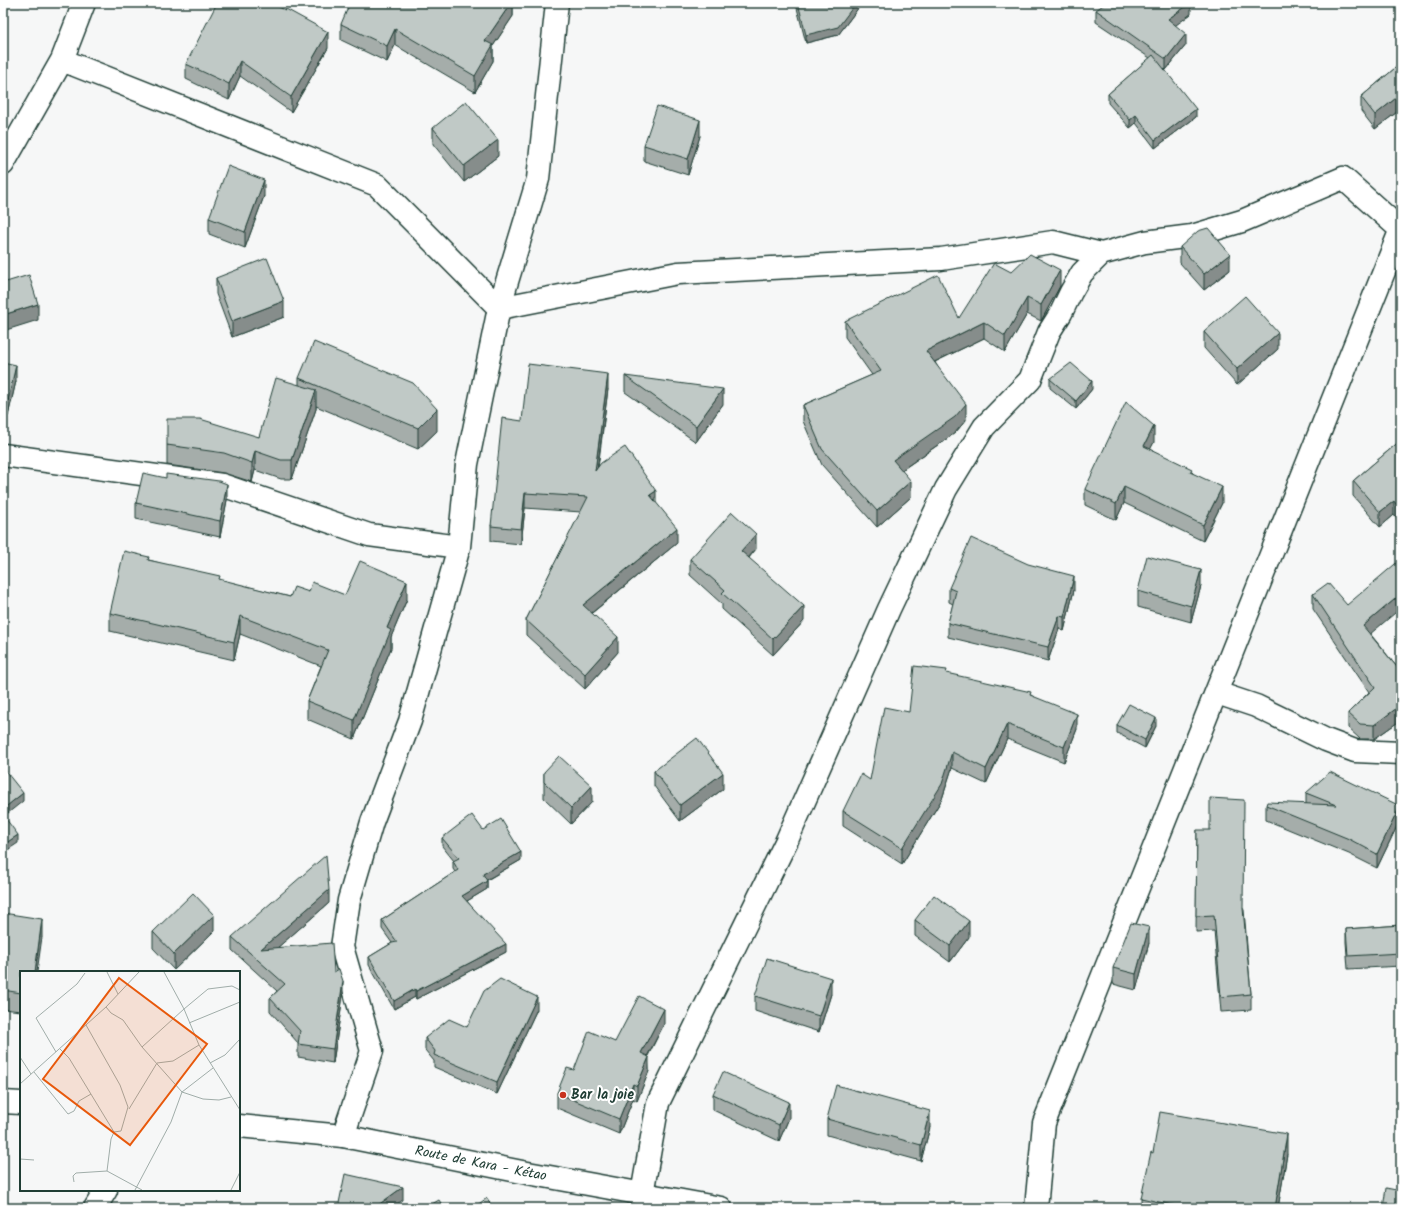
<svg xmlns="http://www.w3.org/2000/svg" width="1404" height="1211" font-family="Kalam,sans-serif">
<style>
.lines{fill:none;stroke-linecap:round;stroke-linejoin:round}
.street-casing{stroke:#1f3d34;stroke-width:25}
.primary-casing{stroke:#1f3d34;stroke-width:25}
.street{stroke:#fff;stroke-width:22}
.primary{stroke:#fff;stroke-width:22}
.wall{fill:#a5adaa;stroke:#1f3d34}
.shaded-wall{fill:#868d8b;stroke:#1f3d34}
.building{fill:#c0c9c6;stroke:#1f3d34}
.poi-dot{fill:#c8321e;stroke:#fff;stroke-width:1.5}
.labels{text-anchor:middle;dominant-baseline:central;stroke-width:4;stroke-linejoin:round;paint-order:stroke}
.poi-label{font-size:14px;font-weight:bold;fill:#1f3d34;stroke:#fff;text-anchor:start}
.street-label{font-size:14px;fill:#1f3d34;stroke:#fff}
.inset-road{fill:none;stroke:#a0ada9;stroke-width:1}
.view{fill:#e8590c;fill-opacity:0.15;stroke:#e8590c;stroke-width:2}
.inset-edge{fill:none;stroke:#1f3d34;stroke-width:2}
</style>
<rect width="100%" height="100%" fill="#f6f7f7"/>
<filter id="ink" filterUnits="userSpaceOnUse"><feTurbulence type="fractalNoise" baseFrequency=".025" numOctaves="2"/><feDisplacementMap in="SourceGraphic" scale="8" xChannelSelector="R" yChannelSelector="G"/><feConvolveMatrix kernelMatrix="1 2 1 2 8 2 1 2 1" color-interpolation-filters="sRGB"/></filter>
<g filter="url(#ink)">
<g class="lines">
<g class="street-casing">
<path id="street" d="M 62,60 L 377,185 L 499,308 L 678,273 L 941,259 L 1053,242 L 1101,254
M 3,164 L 62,60 L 84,3
M 3,455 L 222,485 L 369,535 L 459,547
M 1217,693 L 1256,706 L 1326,740 L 1355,751 L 1401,753
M 343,1136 L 372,1051 L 342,947 L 349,900 L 372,822 L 410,721 L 459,547 L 467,464 L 499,308 L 538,179 L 557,3
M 642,1194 L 658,1103 L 787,840 L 889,609 L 946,489 L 984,427 L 1030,380 L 1049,332 L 1061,313 L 1071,292 L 1082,273 L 1101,254 L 1145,242 L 1192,236 L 1242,221 L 1343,178 L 1400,229
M 95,1208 L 106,1190
M 1036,1208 L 1044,1123 L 1401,229"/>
</g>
<g class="primary-casing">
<g id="primary">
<path d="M 3,1102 L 21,1103"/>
<path id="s1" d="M 239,1126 L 343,1136 L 522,1172 L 721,1208"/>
</g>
</g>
<use href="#street" class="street"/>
<use href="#primary" class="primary"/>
</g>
<path class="wall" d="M 513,3 L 513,16 L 493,46 L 493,61 L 475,92 L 395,45 L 387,62 L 341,40 L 341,24 Z
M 797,3 L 862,3 L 838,35 L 806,43 L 797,8 Z
M 1096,10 L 1191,14 L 1175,25 L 1186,45 L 1166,70 L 1164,68 L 1196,117 L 1155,148 L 1136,123 L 1130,128 L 1108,103 L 1108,94 L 1150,58 L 1096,22 Z
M 328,48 L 291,112 L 240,76 L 229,100 L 186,79 L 186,64 Z
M 1401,63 L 1401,109 L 1375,129 L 1361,111 L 1361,97 Z
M 433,128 L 498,156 L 464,182 L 433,144 Z
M 700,136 L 688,175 L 644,161 L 644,145 Z
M 264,196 L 245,248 L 209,234 L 209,218 Z
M 1180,247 L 1230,270 L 1204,290 L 1180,263 Z
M 1011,272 L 1060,286 L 1041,321 L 1027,314 L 1005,352 L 984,338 L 935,362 L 966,420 L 955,433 L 902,470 L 911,497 L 877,527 L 822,465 L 803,421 L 803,405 L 872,375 L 845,337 L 845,321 L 959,318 Z
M 216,278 L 284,317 L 232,337 L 216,294 Z
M 1204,332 L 1278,349 L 1237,385 L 1204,348 Z
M 3,362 L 16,381 L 8,416 L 3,415 Z
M 625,376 L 723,404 L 696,442 L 625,392 Z
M 299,378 L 437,431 L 418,449 L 316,406 L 316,409 L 292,479 L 281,479 L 255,470 L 252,482 L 224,473 L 167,465 L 167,445 L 259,437 L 299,385 Z
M 1050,379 L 1092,389 L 1076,409 L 1050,388 Z
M 608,389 L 598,468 L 656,503 L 677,543 L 592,613 L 618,652 L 585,689 L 526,635 L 526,620 L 581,512 L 525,508 L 521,544 L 491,541 L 491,526 L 522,421 Z
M 1401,440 L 1401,525 L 1394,515 L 1380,527 L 1353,496 L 1353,481 Z
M 1154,442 L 1150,449 L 1192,472 L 1222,503 L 1203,541 L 1124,503 L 1116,520 L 1085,505 L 1085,489 Z
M 227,500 L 220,537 L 136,519 L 136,503 Z
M 756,549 L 749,558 L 804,621 L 773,655 L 722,609 L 722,604 L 690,575 L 690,559 Z
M 149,560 L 220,580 L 290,597 L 309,592 L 407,599 L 391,637 L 391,648 L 354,739 L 307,719 L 307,701 L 321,666 L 240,634 L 234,660 L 110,631 L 110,613 Z
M 1201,586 L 1191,622 L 1138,607 L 1138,591 Z
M 949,588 L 1074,590 L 1064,631 L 1059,629 L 1048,661 L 948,637 L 948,623 L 953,604 L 949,602 Z
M 1313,594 L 1347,605 L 1401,672 L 1401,720 L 1374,739 L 1360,739 L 1348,728 L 1348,713 L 1369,692 L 1313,609 Z
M 947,674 L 1031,695 L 1077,729 L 1064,762 L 1007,739 L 986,784 L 952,768 L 942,799 L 902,864 L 843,826 L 843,811 L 870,780 L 909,712 Z
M 1117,725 L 1156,726 L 1145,748 L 1117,733 Z
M 654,771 L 723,789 L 680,821 L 654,786 Z
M 544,772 L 592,802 L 571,824 L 544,798 Z
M 1306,793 L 1400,820 L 1377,868 L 1349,854 L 1266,820 L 1266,805 L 1306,804 Z
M 483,830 L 521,860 L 487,880 L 487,889 L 467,901 L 506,952 L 416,999 L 415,997 L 394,1009 L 369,965 L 369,957 L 392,943 L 382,929 L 382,920 L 455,872 L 453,869 L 453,861 L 454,861 L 442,846 L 442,838 Z
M 1197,830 L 1244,910 L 1251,994 L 1251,1010 L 1221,1012 L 1214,931 L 1196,932 Z
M 329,903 L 278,947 L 334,972 L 343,995 L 333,1063 L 298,1057 L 298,1043 L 270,1011 L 270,998 L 277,991 L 232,950 L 232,937 Z
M 3,913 L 42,937 L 21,972 L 21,1011 L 3,1009 Z
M 915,920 L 969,937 L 950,962 L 915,936 Z
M 1401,925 L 1401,966 L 1348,969 L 1346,942 L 1346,929 Z
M 214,931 L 174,970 L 153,948 L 153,932 Z
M 1149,943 L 1136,990 L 1113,984 L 1113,968 Z
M 831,994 L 819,1032 L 755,1011 L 755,996 Z
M 537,1009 L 497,1094 L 434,1067 L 434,1061 L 425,1050 L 425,1038 Z
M 664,1024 L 648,1056 L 649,1071 L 637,1101 L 633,1099 L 619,1134 L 557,1108 L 557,1093 L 574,1070 L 615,1042 Z
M 713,1094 L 789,1118 L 779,1141 L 713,1110 Z
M 827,1119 L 930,1127 L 921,1161 L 827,1135 Z
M 1287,1154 L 1278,1208 L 1141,1208 L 1141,1198 Z"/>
<path class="shaded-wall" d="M 511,3 L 513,3 L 513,16 L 493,46 L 493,61 L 475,92 L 475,76 L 485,41 Z
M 856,3 L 862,3 L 838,35 L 806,43 L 806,35 Z
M 1191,3 L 1191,14 L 1168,31 L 1168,19 Z
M 395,29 L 395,45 L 387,62 L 387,46 Z
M 328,32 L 328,48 L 291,112 L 291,97 Z
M 1186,34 L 1186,45 L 1166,70 L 1166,59 Z
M 240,61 L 240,76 L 229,100 L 229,84 Z
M 1401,94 L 1401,109 L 1375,129 L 1375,115 Z
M 1196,109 L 1196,117 L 1155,148 L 1155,140 Z
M 1136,115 L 1136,123 L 1130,128 L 1130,120 Z
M 700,120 L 700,136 L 688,175 L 688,159 Z
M 498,140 L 498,156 L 464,182 L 464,166 Z
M 264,180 L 264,196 L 245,248 L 245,232 Z
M 1230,254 L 1230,270 L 1204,290 L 1204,274 Z
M 1060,270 L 1060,286 L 1041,321 L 1041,305 Z
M 1027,298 L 1027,314 L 1005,352 L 1005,336 Z
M 284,301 L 284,317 L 232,337 L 232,321 Z
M 38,304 L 38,320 L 3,331 L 3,315 Z
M 984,322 L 984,338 L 926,366 L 926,351 Z
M 1278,333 L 1278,349 L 1237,385 L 1237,369 Z
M 16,365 L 16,381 L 8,416 L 8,400 Z
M 608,374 L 608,389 L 595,486 L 595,471 Z
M 1092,381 L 1092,389 L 1076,409 L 1076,401 Z
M 723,389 L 723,404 L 696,442 L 696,426 Z
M 316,390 L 316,409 L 292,479 L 292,460 Z
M 966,404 L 966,420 L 955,433 L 893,476 L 893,460 Z
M 437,409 L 437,431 L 418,449 L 418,428 Z
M 1154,426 L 1154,442 L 1144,462 L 1144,446 Z
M 255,451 L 255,470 L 252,482 L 252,463 Z
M 911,481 L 911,497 L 877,527 L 877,511 Z
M 227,484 L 227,500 L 220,537 L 220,521 Z
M 1124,487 L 1124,503 L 1116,520 L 1116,504 Z
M 1222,487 L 1222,503 L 1203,541 L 1203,525 Z
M 656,491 L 656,506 L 650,495 Z
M 525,493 L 525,508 L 521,544 L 521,529 Z
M 1394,501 L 1394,515 L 1380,527 L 1380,512 Z
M 677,528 L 677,543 L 583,620 L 583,605 Z
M 756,534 L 756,549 L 741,566 L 741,551 Z
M 1201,570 L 1201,586 L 1191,622 L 1191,606 Z
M 1074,576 L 1074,590 L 1064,631 L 1064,617 Z
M 407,581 L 407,599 L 391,637 L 391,648 L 354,739 L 354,720 L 387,628 Z
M 1401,594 L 1401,608 L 1363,640 L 1363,626 Z
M 804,606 L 804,621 L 773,655 L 773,639 Z
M 240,616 L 240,634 L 234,660 L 234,642 Z
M 1059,616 L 1059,629 L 1048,661 L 1048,647 Z
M 618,637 L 618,652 L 585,689 L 585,674 Z
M 1401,705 L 1401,720 L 1374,739 L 1374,725 Z
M 1077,714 L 1077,729 L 1064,762 L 1064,747 Z
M 1156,718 L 1156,726 L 1145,748 L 1145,740 Z
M 1007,724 L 1007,739 L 986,784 L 986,769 Z
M 952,752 L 952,768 L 942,799 L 902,864 L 902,848 Z
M 723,773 L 723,789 L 680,821 L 680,805 Z
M 592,786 L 592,802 L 571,824 L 571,808 Z
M 23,793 L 23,801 L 3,817 L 3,809 Z
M 1400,806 L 1400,820 L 1377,868 L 1377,854 Z
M 18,835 L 18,843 L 3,853 L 3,845 Z
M 521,852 L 521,860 L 483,882 L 483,874 Z
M 487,881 L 487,889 L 462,904 L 462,896 Z
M 329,890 L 329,903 L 261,962 L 261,949 Z
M 214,915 L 214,931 L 174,970 L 174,954 Z
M 42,919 L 42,937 L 37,972 L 35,972 Z
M 969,921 L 969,937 L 950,962 L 950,946 Z
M 1149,927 L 1149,943 L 1136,990 L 1136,974 Z
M 506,944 L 506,952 L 416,999 L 416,991 Z
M 831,978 L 831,994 L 819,1032 L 819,1016 Z
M 343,981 L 343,995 L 333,1063 L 333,1049 Z
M 415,989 L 415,997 L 394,1009 L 394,1001 Z
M 537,997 L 537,1009 L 497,1094 L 497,1082 Z
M 664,1009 L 664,1024 L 641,1068 L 641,1053 Z
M 649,1057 L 649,1071 L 637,1101 L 637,1086 Z
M 633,1084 L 633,1099 L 619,1134 L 619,1119 Z
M 789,1102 L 789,1118 L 779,1141 L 779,1125 Z
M 930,1111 L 930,1127 L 921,1161 L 921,1145 Z
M 1287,1134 L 1287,1154 L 1278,1208 L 1275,1208 Z
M 403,1187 L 403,1200 L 391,1208 L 374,1208 Z"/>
<path class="building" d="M 217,3 L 271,3 L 285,10 L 286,9 L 328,32 L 291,97 L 240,61 L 229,84 L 186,64 Z
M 350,3 L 511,3 L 485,41 L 493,45 L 475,76 L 395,29 L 387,46 L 341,24 Z
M 798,3 L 856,3 L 838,27 L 806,35 Z
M 1106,3 L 1191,3 L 1168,19 L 1186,34 L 1166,59 L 1096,10 Z
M 1153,55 L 1196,109 L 1155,140 L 1136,115 L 1130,120 L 1108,94 Z
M 1401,63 L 1401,94 L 1375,115 L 1361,97 Z
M 466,101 L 498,140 L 464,166 L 433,128 Z
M 657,106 L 700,120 L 688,159 L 644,145 Z
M 228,166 L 264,180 L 245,232 L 209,218 Z
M 1208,228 L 1230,254 L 1204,274 L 1180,247 L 1198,231 Z
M 1030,254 L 1060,270 L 1041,305 L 1027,298 L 1005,336 L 984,322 L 926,351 L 966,404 L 955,417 L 893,460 L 911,481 L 877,511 L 822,449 L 803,405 L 881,371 L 845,321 L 938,275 L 959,318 L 994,263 L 1011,272 Z
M 267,258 L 284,301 L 232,321 L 216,278 Z
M 29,275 L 38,304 L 3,315 L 3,283 Z
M 1245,296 L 1278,333 L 1237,369 L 1204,332 Z
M 314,342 L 413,383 L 437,409 L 418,428 L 299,378 Z
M 3,362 L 16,365 L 8,400 L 3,399 Z
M 1071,363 L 1092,381 L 1076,401 L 1050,379 Z
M 528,364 L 608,374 L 595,471 L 601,463 L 625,447 L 656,491 L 650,495 L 677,528 L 583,605 L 618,637 L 585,674 L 526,620 L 588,497 L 525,493 L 521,529 L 491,526 L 502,418 L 522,421 Z
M 625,376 L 723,389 L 696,426 Z
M 276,378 L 316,390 L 292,460 L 281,460 L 255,451 L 252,463 L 224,453 L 167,445 L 167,419 L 200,419 L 259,437 Z
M 1126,402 L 1154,426 L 1144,446 L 1192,469 L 1190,472 L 1222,487 L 1203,525 L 1124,487 L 1116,504 L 1085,489 Z
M 1401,440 L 1401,511 L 1394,501 L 1380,512 L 1353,481 Z
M 143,473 L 166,478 L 166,474 L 219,481 L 227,484 L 220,521 L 136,503 Z
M 732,512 L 756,534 L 741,551 L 804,606 L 773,639 L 722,593 L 725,590 L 690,559 Z
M 971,538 L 1028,564 L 1074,576 L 1064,617 L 1059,616 L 1048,647 L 948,623 L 956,591 L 949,588 Z
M 124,551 L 149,557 L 148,560 L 220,576 L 219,579 L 290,597 L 294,587 L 309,592 L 312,582 L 345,595 L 360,561 L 407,581 L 387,628 L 391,630 L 354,720 L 307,701 L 328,650 L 240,616 L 234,642 L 110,613 Z
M 1147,556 L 1201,570 L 1191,606 L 1138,591 Z
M 1401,559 L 1401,594 L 1363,626 L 1401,672 L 1401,705 L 1374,725 L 1360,724 L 1348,713 L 1375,687 L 1313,594 L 1328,583 L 1347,605 Z
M 914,666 L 947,670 L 946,673 L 1031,692 L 1030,695 L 1077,714 L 1064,747 L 1007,724 L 986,769 L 952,752 L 942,784 L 902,848 L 843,811 L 861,774 L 870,780 L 884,707 L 909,712 Z
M 1129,704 L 1156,718 L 1145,740 L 1117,725 Z
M 697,738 L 723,773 L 680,805 L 654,771 Z
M 559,756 L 592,786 L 571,808 L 544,782 L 544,772 Z
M 3,768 L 23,793 L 3,809 Z
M 1330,772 L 1400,806 L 1377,854 L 1349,839 L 1266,805 L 1267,802 L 1336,805 L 1306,793 Z
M 1210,798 L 1244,800 L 1243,908 L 1251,994 L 1221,997 L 1214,915 L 1196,916 L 1197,830 L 1210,830 Z
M 3,815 L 18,835 L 3,845 Z
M 472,815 L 483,830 L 501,819 L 521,852 L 483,874 L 487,881 L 462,896 L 506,944 L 416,991 L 415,989 L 394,1001 L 369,957 L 392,943 L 397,942 L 382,920 L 458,870 L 453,861 L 459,858 L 442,838 Z
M 326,855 L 329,890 L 261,949 L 332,943 L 334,972 L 339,969 L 343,981 L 333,1049 L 298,1044 L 300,1031 L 270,998 L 285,984 L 232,937 Z
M 193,893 L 214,915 L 174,954 L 153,932 Z
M 934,895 L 969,921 L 950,946 L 915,920 Z
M 3,913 L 42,919 L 35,972 L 21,972 L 21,993 L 3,990 Z
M 1131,923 L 1149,927 L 1136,974 L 1113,968 Z
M 1401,925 L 1401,953 L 1348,956 L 1346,929 Z
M 767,958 L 831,978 L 819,1016 L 755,996 Z
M 500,979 L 537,997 L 497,1082 L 434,1055 L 435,1051 L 425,1038 L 449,1019 L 467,1027 L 484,991 Z
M 639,996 L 664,1009 L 641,1053 L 649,1057 L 637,1086 L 633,1084 L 619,1119 L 557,1093 L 567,1068 L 574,1070 L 589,1031 L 615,1042 Z
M 723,1072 L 789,1102 L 779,1125 L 713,1094 Z
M 836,1085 L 930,1111 L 921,1145 L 827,1119 Z
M 1160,1112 L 1287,1134 L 1275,1208 L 1186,1208 L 1141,1198 L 1151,1152 L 1153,1153 Z
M 345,1174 L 403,1187 L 374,1208 L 338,1208 Z
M 1386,1188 L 1401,1191 L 1401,1208 L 1383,1208 Z
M 487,1198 L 493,1208 L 473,1208 Z
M 439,1200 L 444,1208 L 425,1208 Z
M 3,1202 L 12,1208 L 3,1208 Z"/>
</g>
<circle class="poi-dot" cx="563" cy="1095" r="4"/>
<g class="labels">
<g class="poi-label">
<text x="571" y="1095">Bar la joie</text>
</g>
<g class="street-label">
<text stroke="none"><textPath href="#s1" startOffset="245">Route de Kara - Kétao</textPath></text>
</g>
</g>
<g transform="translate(20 971)">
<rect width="220" height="220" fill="#f6f7f7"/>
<path class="inset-road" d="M 87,1 L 98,23M 144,1 L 164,38 L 188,18 L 212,15 L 220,19M 86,36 L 91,42 L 103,49 L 122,76 L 162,121 L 151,151 L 115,219M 169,52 L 220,31M 66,54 L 100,114 L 108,136 L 101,160 L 94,161M 122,76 L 164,38 L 179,74 L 220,139M 40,78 L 49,87 L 94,161 L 91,168 L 87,200 L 122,219M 36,81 L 16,47 L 57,13 L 65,2M 0,86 L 11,103M 190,92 L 205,84 L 220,68M 14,101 L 48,143 L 54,140 L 59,130 L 71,123M 0,113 L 86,36 L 119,1M 162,121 L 183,128 L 199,129 L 211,126M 162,121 L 193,97M 109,138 L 137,92 L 153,90 L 179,74M 0,188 L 14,189M 54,211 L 53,205 L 56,202 L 87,200M 211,219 L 220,201"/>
<path class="view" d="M 99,7 L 187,73 L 110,174 L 23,108 Z"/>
<rect width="220" height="220" class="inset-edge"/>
</g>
<rect width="1404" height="1211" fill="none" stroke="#fff" stroke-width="16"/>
<rect x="8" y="8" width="1388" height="1195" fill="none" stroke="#1f3d34" stroke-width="1.5" filter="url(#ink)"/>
</svg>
